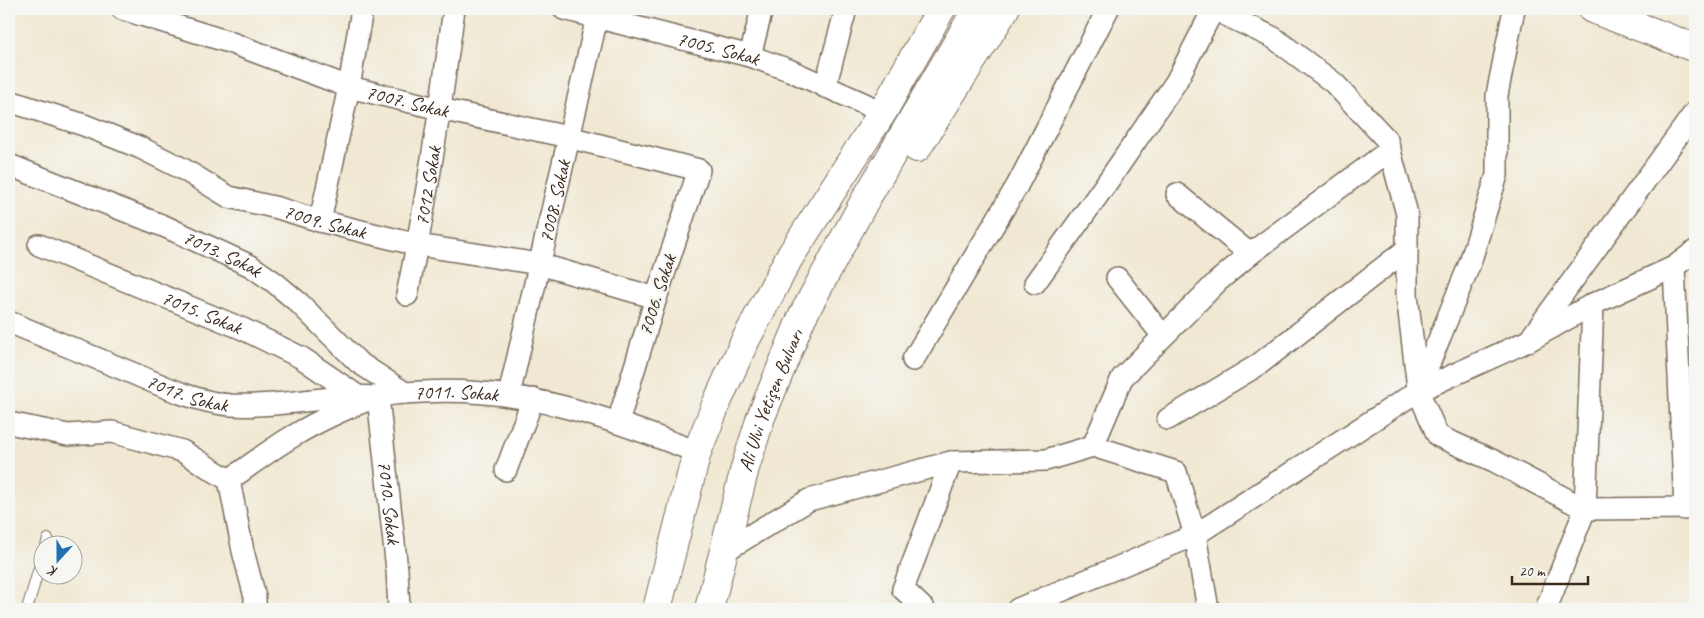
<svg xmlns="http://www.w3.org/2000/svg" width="1704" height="618" font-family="Caveat,sans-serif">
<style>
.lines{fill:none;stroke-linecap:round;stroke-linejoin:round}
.service-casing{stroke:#7a6c5d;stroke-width:12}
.minor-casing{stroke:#7a6c5d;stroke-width:24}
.secondary-casing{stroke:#7a6c5d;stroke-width:30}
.service{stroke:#fff;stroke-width:10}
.minor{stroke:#fff;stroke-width:21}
.secondary{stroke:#fff;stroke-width:28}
.labels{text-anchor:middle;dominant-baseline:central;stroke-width:4.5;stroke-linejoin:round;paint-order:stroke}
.street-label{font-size:20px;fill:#3b2a1e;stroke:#f6f6f2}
</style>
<rect width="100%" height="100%" fill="#f6f6f2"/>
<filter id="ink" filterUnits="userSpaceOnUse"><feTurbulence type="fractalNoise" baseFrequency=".02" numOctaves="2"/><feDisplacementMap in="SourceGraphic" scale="10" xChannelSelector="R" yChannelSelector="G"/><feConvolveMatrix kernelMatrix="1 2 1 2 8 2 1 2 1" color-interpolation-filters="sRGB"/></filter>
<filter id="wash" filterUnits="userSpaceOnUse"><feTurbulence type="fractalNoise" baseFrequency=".0096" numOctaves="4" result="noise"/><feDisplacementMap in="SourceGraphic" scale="20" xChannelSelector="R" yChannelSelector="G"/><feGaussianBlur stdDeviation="1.12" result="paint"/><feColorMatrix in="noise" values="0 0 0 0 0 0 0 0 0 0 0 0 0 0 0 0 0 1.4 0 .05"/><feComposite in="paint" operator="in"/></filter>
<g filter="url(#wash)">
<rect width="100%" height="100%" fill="#f0e8d2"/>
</g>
<g filter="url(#ink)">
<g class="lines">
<g class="service-casing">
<path id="service" d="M 46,546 L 48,539
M 27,609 L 42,558"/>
</g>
<g class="minor-casing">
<g id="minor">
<path id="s1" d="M 122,9 L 229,42 L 349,87 L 440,109 L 568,137 L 699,170 L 656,298 L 618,422"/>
<path id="s2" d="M 564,9 L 750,56 L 789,70 L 867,105"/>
<path d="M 1213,9 L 1274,38 L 1334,83 L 1387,140 L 1407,214 L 1407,295 L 1418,388"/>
<path d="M 750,56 L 762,9"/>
<path d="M 825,87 L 846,9"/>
<path id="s3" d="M 9,101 L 84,125 L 141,148 L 183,169 L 229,197 L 278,208 L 320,221 L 418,245 L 539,264 L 656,298"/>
<path id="s4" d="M 9,165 L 166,227 L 251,266 L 274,282 L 299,303 L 358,362 L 405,393"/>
<path d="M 1177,194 L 1250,254"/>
<path d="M 320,221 L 349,87 L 362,9"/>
<path id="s5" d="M 39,245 L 243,329 L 302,358 L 356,395"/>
<path d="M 1695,251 L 1674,267 L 1593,304 L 1528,341 L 1418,391 L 1438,436 L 1494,461 L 1585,509 L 1695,508"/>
<path d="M 1674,267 L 1685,509"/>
<path d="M 1117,278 L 1163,336"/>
<path d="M 1035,283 L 1113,174 L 1176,82 L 1213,10"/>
<path id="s6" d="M 407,295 C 427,201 441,105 454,9"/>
<path id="s7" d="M 9,322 C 50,339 91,356 132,373 C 163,386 196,402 230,405 C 279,408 329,394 378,397 L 397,570 L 399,609"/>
<path d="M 1533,335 L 1695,112"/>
<path d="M 913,360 L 1017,186 L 1108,9"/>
<path id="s8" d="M 509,395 L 599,9"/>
<path d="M 1168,419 L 1258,365 L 1407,249"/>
<path d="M 9,423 L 68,435 L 112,432 L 182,451 L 229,480 L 243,551 L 255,597 L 255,609"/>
<path d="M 1093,446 L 1122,378 L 1217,282 L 1250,254 L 1390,150"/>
<path d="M 951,462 L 1046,460 L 1093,446 L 1176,472 L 1195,535 L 1208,609"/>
<path d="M 506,470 L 533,399"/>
<path id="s9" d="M 229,480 C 251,465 272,448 295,435 C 318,421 352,405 377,397 C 391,393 408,393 422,392 C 521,386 607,417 697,452"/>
<path d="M 723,552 L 809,500 L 951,462 L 903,589 L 924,609"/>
<path d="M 1018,609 L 1195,535 L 1418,391 L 1470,263 L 1497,175 L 1497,95 L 1514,9"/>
<path d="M 1546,609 L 1585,509 L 1593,304"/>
</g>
</g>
<g class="secondary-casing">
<g id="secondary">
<path d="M 1592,9 L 1695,48"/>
<path d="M 917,148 L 1005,9"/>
<path d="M 657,609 L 697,452 L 718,400 L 744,343 L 789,258 L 882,113 L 941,9"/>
<path id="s10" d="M 709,609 L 745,468 L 761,417 L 802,317 L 863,204 L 977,9"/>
</g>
</g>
<use href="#service" class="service"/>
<use href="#minor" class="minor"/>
<use href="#secondary" class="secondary"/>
</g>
</g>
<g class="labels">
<g class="street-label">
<text stroke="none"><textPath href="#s2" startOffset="159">7005. Sokak</textPath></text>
<text stroke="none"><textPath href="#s1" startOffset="300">7007. Sokak</textPath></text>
<text stroke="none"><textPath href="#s6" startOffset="111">7012 Sokak</textPath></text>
<text stroke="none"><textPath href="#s8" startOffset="199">7008. Sokak</textPath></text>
<text stroke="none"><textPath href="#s3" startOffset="340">7009. Sokak</textPath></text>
<text stroke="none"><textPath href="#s4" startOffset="231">7013. Sokak</textPath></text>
<text transform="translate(657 295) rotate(-72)">7006. Sokak</text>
<text stroke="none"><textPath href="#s5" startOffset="176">7015. Sokak</textPath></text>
<text stroke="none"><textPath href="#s7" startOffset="192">7017. Sokak</textPath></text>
<text stroke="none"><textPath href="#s9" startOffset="250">7011. Sokak</textPath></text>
<text stroke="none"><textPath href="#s10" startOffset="218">Ali Ulvi Yetişen Bulvarı</textPath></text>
<text stroke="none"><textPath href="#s7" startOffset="491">7010. Sokak</textPath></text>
</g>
</g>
<rect width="1704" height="618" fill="none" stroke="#f6f6f2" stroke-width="30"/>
<g transform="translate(58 560) rotate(201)"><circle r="24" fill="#f6f6f2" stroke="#aba49d"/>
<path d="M0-4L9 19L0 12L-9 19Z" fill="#1f6fb2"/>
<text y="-8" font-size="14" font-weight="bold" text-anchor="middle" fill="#3b2a1e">K</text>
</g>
<path d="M1512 576v8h76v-8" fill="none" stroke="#3b2a1e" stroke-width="2.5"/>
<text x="1519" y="576" font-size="15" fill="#3b2a1e" stroke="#f6f6f2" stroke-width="4" paint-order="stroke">20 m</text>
</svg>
